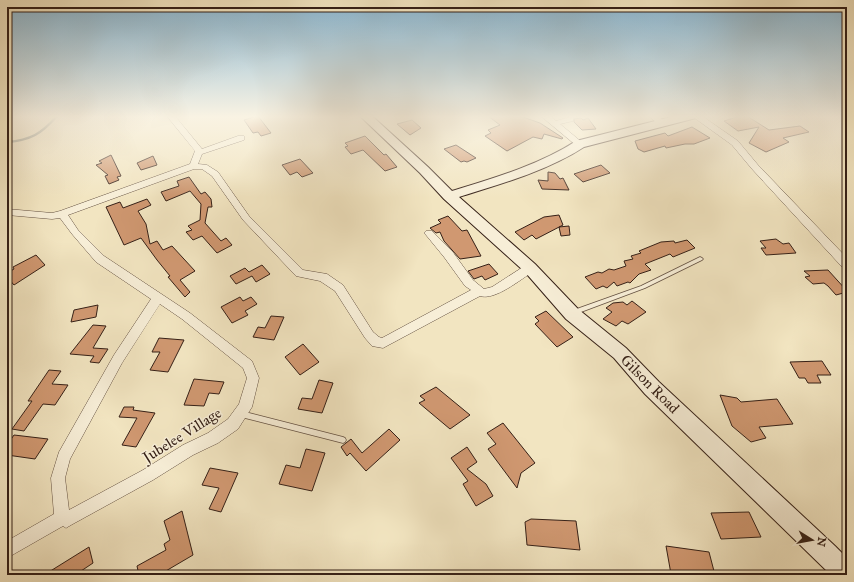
<svg xmlns="http://www.w3.org/2000/svg" width="854" height="582" font-family="'IM FELL Great Primer',serif">
<style>
.lines{fill:none;stroke-linecap:round;stroke-linejoin:round}
.stream{stroke:#737e78;stroke-width:2.5}
.building{fill:#d09871;stroke:#352017}
.lane-casing{stroke:#645142;stroke-width:1.5}
.street-casing{stroke:#645142;stroke-width:1}
.secondary-casing{stroke:#352017;stroke-width:2}
.lane{fill:#f7eed7;fill-rule:evenodd}
.street{fill:#f7eed7;fill-rule:evenodd}
.secondary{fill:#f7eed7;fill-rule:evenodd}
.labels{text-anchor:middle;dominant-baseline:central;stroke-width:3;stroke-linejoin:round;paint-order:stroke}
.street-label{font-size:15px;fill:#352017;stroke:#f7eed7}
</style>
<rect width="100%" height="100%" fill="#f2e5c1"/>
<filter id="stains"><feTurbulence type="fractalNoise" baseFrequency=".005" numOctaves="4"/><feColorMatrix values="0 0 0 0 .2 0 0 0 0 .09 0 0 0 0 .02 0 0 0 .5 -.17"/></filter>
<radialGradient id="worn" r=".72"><stop offset=".6" stop-color="#630" stop-opacity="0"/><stop offset="1" stop-color="#630" stop-opacity=".3"/></radialGradient>
<g class="lines">
<path class="stream" d="M 7,142 C 31,140 41,134 57,116"/>
</g>
<path class="building" d="M 257,116 L 258,116 L 271,133 L 261,136 L 258,132 L 253,133 L 244,120 Z
M 488,116 L 520,116 L 540,123 L 563,138 L 562,139 L 544,134 L 542,139 L 533,137 L 507,151 L 485,136 L 491,133 L 488,130 L 500,125 Z
M 740,116 L 747,116 L 769,130 L 800,126 L 809,132 L 783,138 L 789,142 L 766,152 L 749,143 L 759,127 L 738,131 L 724,121 Z
M 581,118 L 583,120 L 588,118 L 596,129 L 582,130 L 574,122 L 574,119 Z
M 412,120 L 421,128 L 410,135 L 397,124 Z
M 692,127 L 710,138 L 694,144 L 685,144 L 666,148 L 665,146 L 644,152 L 638,149 L 635,141 L 665,133 L 668,136 Z
M 365,136 L 384,155 L 386,154 L 397,167 L 385,171 L 363,150 L 351,154 L 345,147 L 348,146 L 345,143 Z
M 456,145 L 476,158 L 467,162 L 464,161 L 461,162 L 444,149 Z
M 111,155 L 121,176 L 117,177 L 119,180 L 109,184 L 105,176 L 108,175 L 96,165 L 102,163 L 99,161 Z
M 153,156 L 157,165 L 141,170 L 137,163 Z
M 300,159 L 313,173 L 302,177 L 297,172 L 290,175 L 282,165 Z
M 601,165 L 610,173 L 583,182 L 574,174 Z
M 548,172 L 555,173 L 560,179 L 563,178 L 569,190 L 542,189 L 538,180 L 548,181 Z
M 189,177 L 201,194 L 205,192 L 211,199 L 212,207 L 208,207 L 205,223 L 221,241 L 226,238 L 232,245 L 217,253 L 202,236 L 193,240 L 186,232 L 192,230 L 188,226 L 200,220 L 201,204 L 190,191 L 166,201 L 161,192 L 179,186 L 177,181 Z
M 147,199 L 151,205 L 138,211 L 146,224 L 150,244 L 157,241 L 163,250 L 172,246 L 195,271 L 180,280 L 190,292 L 185,297 L 168,277 L 170,276 L 157,260 L 141,238 L 124,245 L 106,207 L 120,202 L 123,208 Z
M 559,215 L 563,225 L 536,239 L 532,235 L 524,240 L 515,232 L 544,217 Z
M 448,216 L 462,231 L 467,230 L 481,256 L 460,259 L 444,241 L 440,232 L 436,233 L 430,228 L 441,223 L 438,220 Z
M 569,226 L 570,235 L 561,236 L 559,227 Z
M 776,239 L 783,244 L 789,243 L 796,253 L 766,255 L 761,248 L 766,248 L 760,241 Z
M 687,240 L 695,248 L 673,257 L 670,254 L 645,264 L 651,270 L 639,274 L 630,283 L 628,282 L 617,286 L 614,282 L 607,288 L 603,286 L 596,289 L 585,277 L 598,272 L 602,273 L 609,269 L 614,270 L 626,266 L 624,261 L 633,259 L 631,256 L 641,253 L 639,251 L 661,242 L 674,241 L 675,243 Z
M 36,255 L 45,265 L 14,285 L 7,277 L 7,273 L 14,269 L 13,267 Z
M 489,264 L 498,274 L 485,280 L 482,276 L 474,279 L 468,271 Z
M 262,265 L 270,274 L 256,282 L 252,276 L 236,284 L 230,276 L 245,268 L 249,272 Z
M 828,270 L 847,291 L 847,292 L 836,295 L 828,286 L 824,283 L 813,284 L 805,277 L 810,276 L 804,271 Z
M 240,297 L 243,301 L 251,297 L 257,304 L 245,311 L 248,315 L 232,323 L 221,307 Z
M 632,301 L 646,312 L 628,324 L 622,321 L 616,326 L 603,319 L 612,312 L 606,308 L 613,303 L 623,302 L 627,305 Z
M 98,305 L 96,317 L 71,322 L 74,310 Z
M 546,311 L 573,337 L 557,347 L 535,324 L 539,321 L 535,317 Z
M 271,316 L 284,317 L 274,340 L 253,337 L 258,327 L 265,328 Z
M 93,325 L 106,326 L 93,348 L 108,349 L 99,363 L 90,362 L 94,356 L 70,354 Z
M 159,338 L 184,340 L 168,372 L 150,370 L 160,352 L 152,352 Z
M 303,344 L 319,362 L 300,375 L 285,357 Z
M 822,361 L 831,375 L 817,375 L 821,383 L 808,383 L 805,378 L 799,378 L 790,362 Z
M 49,370 L 61,371 L 52,384 L 68,385 L 55,405 L 43,404 L 24,431 L 12,429 L 32,401 L 28,401 Z
M 194,379 L 224,382 L 219,394 L 209,393 L 204,406 L 184,405 Z
M 319,380 L 333,383 L 322,413 L 298,409 L 302,398 L 312,399 Z
M 436,387 L 470,415 L 450,429 L 419,403 L 425,400 L 420,396 Z
M 720,395 L 737,398 L 741,402 L 777,399 L 793,424 L 759,427 L 766,438 L 751,442 L 732,426 Z
M 124,407 L 134,407 L 133,410 L 155,413 L 136,447 L 122,445 L 137,418 L 119,417 Z
M 503,423 L 535,463 L 521,473 L 517,488 L 488,449 L 496,444 L 487,433 Z
M 389,429 L 400,440 L 366,471 L 350,453 L 347,456 L 341,447 L 351,439 L 362,453 Z
M 14,435 L 48,439 L 35,459 L 7,455 L 7,445 Z
M 467,447 L 477,462 L 467,469 L 486,484 L 493,496 L 476,506 L 463,484 L 468,481 L 451,458 Z
M 306,449 L 325,453 L 312,491 L 279,484 L 286,465 L 300,468 Z
M 210,468 L 238,473 L 221,512 L 209,509 L 219,488 L 202,485 Z
M 182,511 L 193,555 L 159,575 L 139,575 L 137,566 L 166,550 L 164,544 L 170,540 L 164,521 Z
M 749,512 L 761,537 L 721,539 L 711,513 Z
M 531,519 L 576,521 L 580,550 L 527,545 L 525,522 Z
M 666,546 L 709,552 L 715,575 L 671,574 Z
M 89,547 L 93,563 L 75,575 L 44,575 Z"/>
<g class="lines">
<g class="lane-casing">
<path id="lane" d="M 700,257 L 702,258 L 703,259 L 702,260 L 645,288 L 573,315 L 571,315 L 570,313 L 571,311 L 641,286 Z
M 241,411 L 343,437 L 345,438 L 346,440 L 345,442 L 343,443 L 241,417 L 239,416 L 238,414 L 239,412 Z"/>
</g>
<g class="street-casing">
<path id="street" d="M 167,116 L 175,116 L 202,149 L 238,136 L 244,136 L 244,140 L 202,154 L 198,164 L 207,165 L 218,172 L 249,216 L 303,270 L 327,274 L 343,285 L 373,332 L 379,337 L 382,338 L 471,290 L 465,286 L 444,257 L 426,235 L 424,233 L 426,231 L 432,231 L 452,251 L 473,280 L 484,289 L 492,287 L 526,265 L 534,265 L 535,268 L 534,271 C 521,279 495,301 480,296 L 383,348 L 372,346 L 365,338 L 335,291 L 320,281 L 296,276 L 243,220 L 212,176 L 202,169 L 194,169 L 68,215 L 78,230 L 104,256 L 190,313 L 252,361 L 259,378 L 252,407 L 238,429 L 218,443 L 193,455 L 153,480 L 71,525 L 66,528 L 63,526 L 7,558 L 7,541 L 54,514 L 51,478 L 59,452 L 114,355 L 151,299 L 96,262 L 72,234 L 60,218 L 52,219 L 7,215 L 7,209 L 52,213 L 60,211 L 190,164 L 195,151 ZM 160,304 L 182,319 L 243,368 L 247,378 L 239,404 L 228,419 L 208,433 L 183,445 L 143,470 L 69,510 L 65,478 L 70,459 L 122,363 Z
M 541,116 L 550,116 L 556,121 L 570,117 L 573,117 L 573,121 L 560,124 L 584,144 L 580,146 L 577,146 Z
M 649,116 L 658,116 L 665,122 L 664,124 L 658,124 Z
M 692,116 L 702,116 L 738,141 L 758,165 L 847,258 L 847,269 L 843,268 L 752,169 L 732,145 Z"/>
</g>
<g class="secondary-casing">
<path id="secondary" d="M 360,116 L 372,116 L 428,167 L 452,191 C 494,178 539,165 576,141 L 675,116 L 697,116 L 696,118 L 584,147 C 547,171 501,184 459,197 L 535,264 L 578,309 L 626,348 L 659,382 L 835,546 L 847,558 L 847,575 L 831,575 L 645,394 L 614,358 L 566,319 L 525,272 L 444,199 L 420,173 Z"/>
</g>
<use href="#lane" class="lane"/>
<use href="#street" class="street"/>
<use href="#secondary" class="secondary"/>
</g>
<linearGradient id="sky" x2="0" y2="1"><stop stop-color="#89b8d5"/><stop offset="0.59" stop-color="#f9f3e3"/><stop offset="1" stop-color="#f9f3e3" stop-opacity="0"/></linearGradient>
<rect width="854" height="198" fill="url(#sky)"/>
<g class="labels">
<g class="street-label">
<text transform="translate(650 384) rotate(45)">Gilson Road</text>
<text transform="translate(182 435) rotate(-32)">Jubelee Village</text>
</g>
</g>
<rect width="854" height="582" fill="none" stroke="#f2e5c1" stroke-width="24"/>
<rect x="8" y="8" width="838" height="566" fill="none" stroke="#352017" stroke-width="2"/>
<rect x="12" y="12" width="830" height="558" fill="none" stroke="#352017"/>
<g transform="translate(812 540) rotate(101)" stroke="#f7eed7" stroke-width="3" paint-order="stroke">
<path d="M0-3L7 15L0 10L-7 15Z" fill="#352017"/>
<text y="-6" font-size="11" font-weight="bold" text-anchor="middle" fill="#352017">N</text>
</g>
<rect width="100%" height="100%" filter="url(#stains)"/>
<rect width="100%" height="100%" fill="url(#worn)"/>
</svg>
